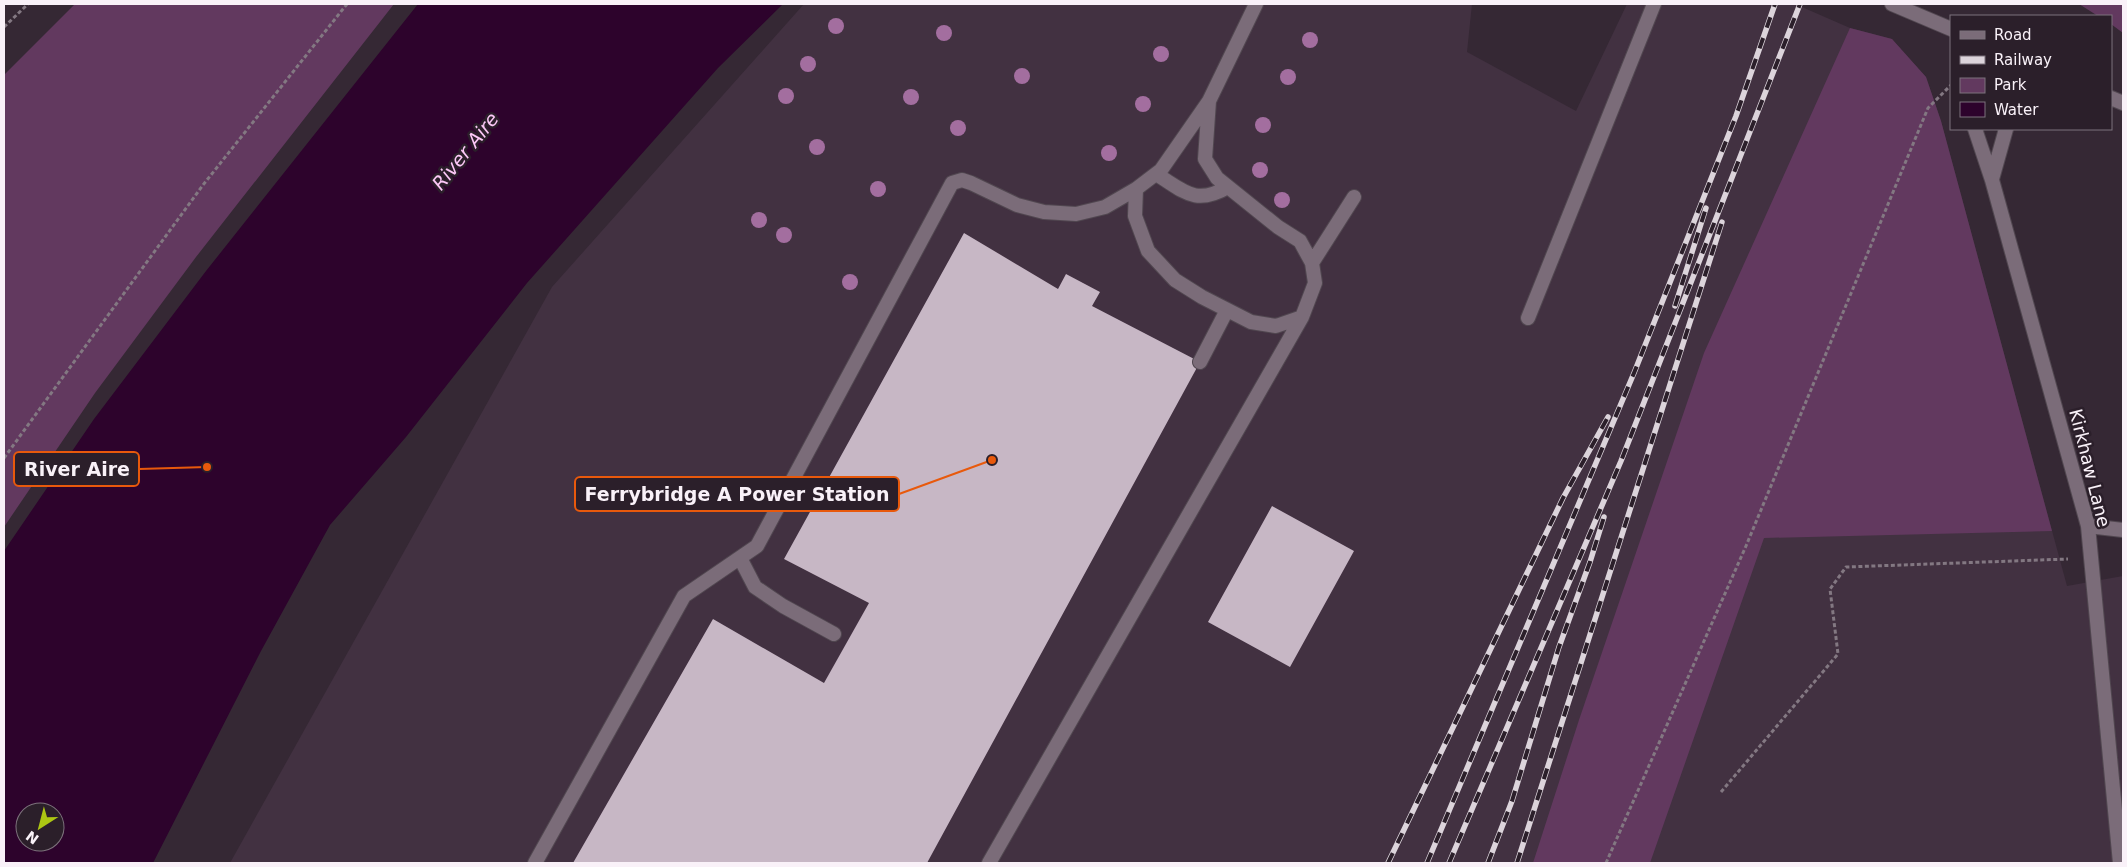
<svg xmlns="http://www.w3.org/2000/svg" width="2127" height="867" font-family="'DejaVu Sans',sans-serif">
<style>
.built{fill:#423141}
.green{fill:#62395f}
.water{fill:#2d032c;fill-rule:evenodd}
.building{fill:#c7b7c5}
.lines{fill:none;stroke-linecap:round;stroke-linejoin:round}
.service-casing{stroke:#514750;stroke-width:16}
.minor-casing{stroke:#514750;stroke-width:16}
.secondary-casing{stroke:#514750;stroke-width:16}
.path{stroke:#837882;stroke-width:3;stroke-dasharray:4 2.5;stroke-linecap:butt}
.service{stroke:#7b6c79;stroke-width:14}
.minor{stroke:#7b6c79;stroke-width:14}
.secondary{stroke:#7b6c79;stroke-width:14}
.rail-casing{stroke:#dcd4db;stroke-width:5.5}
.rail{stroke:#2b1f2a;stroke-width:4;stroke-dasharray:11;stroke-linecap:butt}
.tree{fill:#a36e9f}
.labels{text-anchor:middle;dominant-baseline:central;stroke-width:5;stroke-linejoin:round;paint-order:stroke}
.street-label{font-size:18px;fill:#f9f1f8;stroke:#2b1f2a}
.water-label{font-size:19px;font-style:italic;fill:#fcc8f7;stroke:#2b1f2a}
.leader{fill:none;stroke:#e8590c;stroke-width:2}
.callout-dot{fill:#e8590c;stroke:#2b1f2a;stroke-width:2}
.callout{fill:#2b1f2a;stroke:#e8590c;stroke-width:2}
.callout-label{font-size:19px;text-anchor:middle;font-weight:bold;fill:#f9f1f8}
</style>
<rect width="100%" height="100%" fill="#352834"/>
<path class="built" d="M 804,4 L 1472,4 L 1467,52 L 1576,111 L 1627,4 L 1795,4 L 1850,28 L 1892,39 L 1926,77 L 1941,121 L 2067,586 L 2123,576 L 2123,863 L 230,863 L 552,287 Z"/>
<path class="green" d="M 75,4 L 394,4 L 196,257 L 95,393 L 4,527 L 4,75 Z
M 2079,4 L 2123,4 L 2123,33 L 2111,24 L 2111,16 L 2098,16 Z
M 1850,28 L 1892,39 L 1926,77 L 1941,121 L 2052,531 L 1764,538 L 1650,863 L 1533,863 L 1579,720 L 1704,353 Z"/>
<path class="water" d="M 418,4 L 783,4 L 718,68 L 527,283 L 406,437 L 330,525 L 261,651 L 153,863 L 4,863 L 4,551 L 94,419 L 206,271 ZM 25,812 L 55,812 L 55,842 L 25,842 Z"/>
<path class="building" d="M 964,233 L 1058,289 L 1066,274 L 1100,292 L 1092,306 L 1200,362 L 927,863 L 573,863 L 713,619 L 824,683 L 869,603 L 784,559 Z
M 1272,506 L 1354,551 L 1290,667 L 1208,622 Z"/>
<g class="lines">
<g class="service-casing">
<path id="service" d="M 1156,174 C 1184,191 1195,206 1228,187
M 1136,189 L 1135,216 L 1148,251 L 1175,280 L 1202,297 L 1251,322 L 1276,326 L 1302,317
M 1312,263 L 1354,197
M 1528,318 L 1654,4
M 1200,362 L 1227,310
M 740,558 L 755,587 L 783,606 L 834,634
M 535,863 L 684,596 L 757,546 L 952,183 L 962,180 L 971,183 L 1017,205 L 1044,212 L 1076,214 L 1105,207 L 1136,189 L 1161,170 L 1209,101
M 989,863 L 1302,317 L 1315,283 L 1312,263 L 1300,241 L 1278,227 L 1217,178 L 1205,159 L 1209,101 L 1256,4"/>
</g>
<g class="minor-casing">
<path id="minor" d="M 1975,129 L 1992,180 L 2088,526 L 2120,863
M 1992,179 L 2006,129
M 2088,526 L 2123,530"/>
</g>
<g class="secondary-casing">
<path id="secondary" d="M 1892,4 L 1951,29
M 2111,98 L 2123,103"/>
</g>
<path class="path" d="M 4,27 L 28,4
M 4,458 L 203,185 L 347,4
M 1721,792 L 1838,654 L 1830,589 L 1846,567 L 2068,559
M 1606,863 L 1746,546 L 1928,108 L 1951,85"/>
<use href="#service" class="service"/>
<use href="#minor" class="minor"/>
<use href="#secondary" class="secondary"/>
<g class="rail-casing">
<path id="rail" d="M 1675,306 L 1706,208
M 1388,863 L 1563,498 L 1608,417
M 1427,863 L 1634,373 L 1736,116 L 1775,4
M 1449,863 L 1621,461 L 1800,4
M 1488,863 L 1512,801 L 1559,647 L 1590,562 L 1604,517
M 1517,863 L 1722,222"/>
</g>
<use href="#rail" class="rail"/>
</g>
<g class="tree">
<circle cx="836" cy="26" r="8"/>
<circle cx="944" cy="33" r="8"/>
<circle cx="1310" cy="40" r="8"/>
<circle cx="1161" cy="54" r="8"/>
<circle cx="808" cy="64" r="8"/>
<circle cx="1022" cy="76" r="8"/>
<circle cx="1288" cy="77" r="8"/>
<circle cx="786" cy="96" r="8"/>
<circle cx="911" cy="97" r="8"/>
<circle cx="1143" cy="104" r="8"/>
<circle cx="1263" cy="125" r="8"/>
<circle cx="958" cy="128" r="8"/>
<circle cx="817" cy="147" r="8"/>
<circle cx="1109" cy="153" r="8"/>
<circle cx="1260" cy="170" r="8"/>
<circle cx="878" cy="189" r="8"/>
<circle cx="1282" cy="200" r="8"/>
<circle cx="759" cy="220" r="8"/>
<circle cx="784" cy="235" r="8"/>
<circle cx="850" cy="282" r="8"/>
</g>
<g class="labels">
<g class="street-label">
<text transform="translate(2090 468) rotate(76)">Kirkhaw Lane</text>
</g>
<g class="water-label">
<text transform="translate(465 151) rotate(-51)">River Aire</text>
</g>
</g>
<path class="leader" d="M207 467L139 469M992 460L899 494"/>
<g class="callout-dot">
<circle cx="207" cy="467" r="5"/>
<circle cx="992" cy="460" r="5"/>
</g>
<g class="callout">
<rect x="14" y="452" width="125" height="34" rx="5"/>
<rect x="575" y="477" width="324" height="34" rx="5"/>
</g>
<g class="callout-label">
<text x="77" y="476">River Aire</text>
<text x="737" y="501">Ferrybridge A Power Station</text>
</g>
<rect width="2127" height="867" fill="none" stroke="#f9f1f8" stroke-width="10"/>
<rect x="1950" y="15" width="162" height="115" fill="#2b1f2a" stroke="#7d737c"/>
<rect x="1960" y="31" width="25" height="8" fill="#7b6c79" stroke="#7d737c"/>
<text x="1994" y="40" font-size="15" fill="#f9f1f8">Road</text>
<rect x="1960" y="56" width="25" height="8" fill="#dcd4db" stroke="#7d737c"/>
<text x="1994" y="65" font-size="15" fill="#f9f1f8">Railway</text>
<rect x="1960" y="78" width="25" height="15" fill="#62395f" stroke="#7d737c"/>
<text x="1994" y="90" font-size="15" fill="#f9f1f8">Park</text>
<rect x="1960" y="102" width="25" height="15" fill="#2d032c" stroke="#7d737c"/>
<text x="1994" y="115" font-size="15" fill="#f9f1f8">Water</text>
<g transform="translate(40 827) rotate(216)"><circle r="24" fill="#2b1f2a" stroke="#7d737c"/>
<path d="M0-4L9 19L0 12L-9 19Z" fill="#acc613"/>
<text y="-8" font-size="14" font-weight="bold" text-anchor="middle" fill="#f9f1f8">N</text>
</g>
</svg>
